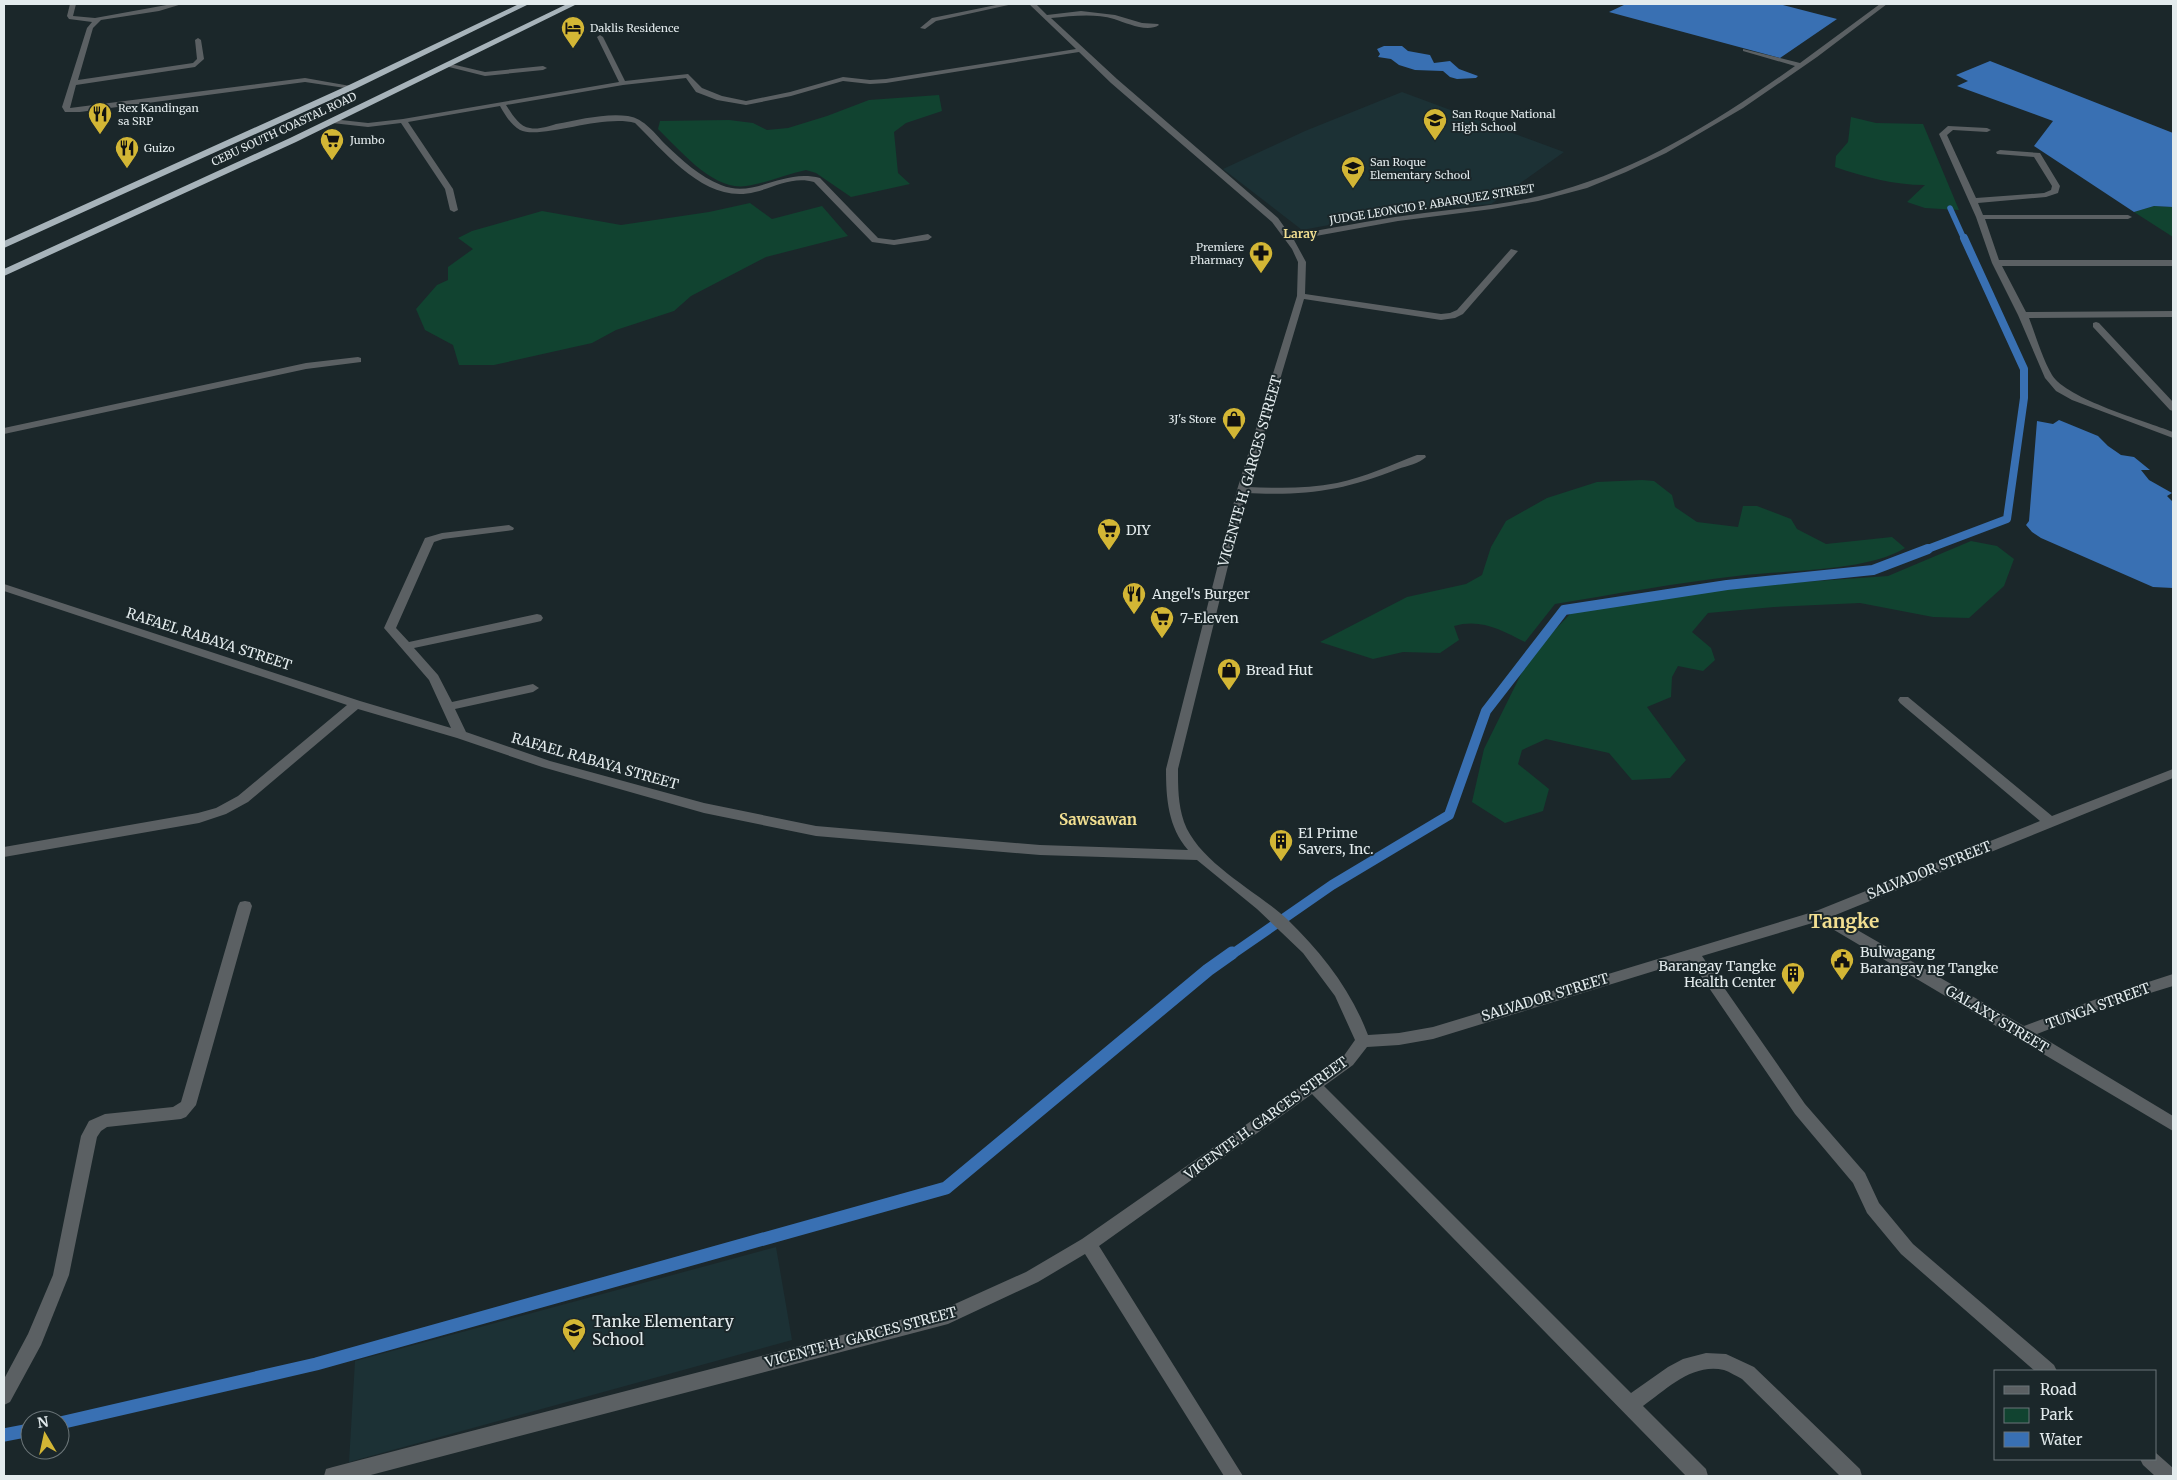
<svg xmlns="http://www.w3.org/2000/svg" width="2177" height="1480" font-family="Merriweather,serif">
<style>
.built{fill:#1c3135}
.green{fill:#114330}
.water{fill:#3970b3}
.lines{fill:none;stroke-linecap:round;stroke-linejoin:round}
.stream-far3{stroke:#3970b3;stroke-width:5.5}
.stream-far2{stroke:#3970b3;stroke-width:8}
.stream-far1{stroke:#3970b3;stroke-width:10}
.stream{stroke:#3970b3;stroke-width:13}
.minor{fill:#5b6063;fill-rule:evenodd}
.highway{fill:#a7b3ba;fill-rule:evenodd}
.labels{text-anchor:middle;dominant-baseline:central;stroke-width:4;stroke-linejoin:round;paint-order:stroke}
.far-poi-label{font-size:11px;fill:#e3ebed;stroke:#1b272a;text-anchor:start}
.far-street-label{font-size:11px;fill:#e3ebed;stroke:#1b272a}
.far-neighbourhood-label{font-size:12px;font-weight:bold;fill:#f2df91;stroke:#1b272a}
.street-label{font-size:14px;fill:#e3ebed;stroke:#1b272a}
.poi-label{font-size:14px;fill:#e3ebed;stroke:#1b272a;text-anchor:start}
.neighbourhood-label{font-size:15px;font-weight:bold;fill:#f2df91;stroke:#1b272a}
.near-poi-label{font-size:16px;fill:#e3ebed;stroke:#1b272a;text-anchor:start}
.district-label{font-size:19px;font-weight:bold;fill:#f2df91;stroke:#1b272a}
</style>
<rect width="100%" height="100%" fill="#1b272a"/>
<path class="built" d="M 1402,92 L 1564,152 L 1491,204 L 1400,212 L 1302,230 L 1223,169 L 1305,131 Z
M 776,1247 L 792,1340 L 349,1462 L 355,1361 Z"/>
<path class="green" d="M 939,95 L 942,111 L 906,123 L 894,132 L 898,173 L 910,184 L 851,197 L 816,173 L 806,170 C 786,174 767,183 746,186 C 713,191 680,150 658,129 L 660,121 L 729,120 L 753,123 L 767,130 L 788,128 L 827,116 L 869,100 Z
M 1851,117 L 1876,123 L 1923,124 L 1959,210 L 1925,208 L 1907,202 L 1925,185 C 1893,185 1865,177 1835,167 L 1836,156 L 1848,142 Z
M 750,203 L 772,219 L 822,206 L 848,236 L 766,257 L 691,296 L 674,311 L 616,330 L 592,343 L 494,365 L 459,365 L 453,345 L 425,330 L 416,309 L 437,285 L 448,280 L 448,267 L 473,249 L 458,238 L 472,231 L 542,211 L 621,225 L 709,212 Z
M 2154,206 L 2173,207 L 2173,237 L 2134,212 Z
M 1642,480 L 1654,481 L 1672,495 L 1675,507 L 1697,522 L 1738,527 L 1743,506 L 1757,506 L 1791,519 L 1797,529 L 1826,544 L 1892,537 L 1905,548 C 1866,572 1784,570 1737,576 C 1676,583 1615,594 1555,604 L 1525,642 C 1502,630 1480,618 1454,626 L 1459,640 L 1440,653 L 1403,652 L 1373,659 L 1320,642 L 1407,597 L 1466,584 L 1482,575 L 1491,547 L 1506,521 L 1547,498 L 1597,482 Z
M 1971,541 L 1997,546 L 2014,559 L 2004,586 L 1969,618 L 1933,617 L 1860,603 L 1774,607 L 1708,613 L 1692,632 L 1711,648 L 1715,660 L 1703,671 L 1678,666 L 1672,677 L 1671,697 L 1647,707 L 1686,760 L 1670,778 L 1632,780 L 1609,753 L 1546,739 L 1522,750 L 1518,764 L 1549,789 L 1543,811 L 1505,823 L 1472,802 L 1484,749 L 1530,656 L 1572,612 L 1744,586 L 1888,576 Z"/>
<path class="water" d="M 1626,4 L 1779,4 L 1837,19 L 1780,58 L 1609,12 Z
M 1384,46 L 1402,46 L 1408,51 L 1430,55 L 1434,63 L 1450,61 L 1459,69 L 1478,76 L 1476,78 L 1457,79 L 1450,77 L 1443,71 L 1415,70 L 1399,65 L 1391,59 L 1378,57 L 1380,54 L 1377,49 Z
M 1990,61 L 2173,133 L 2173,207 L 2154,206 L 2134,212 L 2034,146 L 2053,121 L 1957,86 L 1968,81 L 1956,75 Z
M 2059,420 L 2098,436 L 2108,446 L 2121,455 L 2134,457 L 2150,470 L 2141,470 L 2149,480 L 2172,493 L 2167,496 L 2173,502 L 2173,588 L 2153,587 L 2041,538 L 2032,532 L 2026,525 L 2029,521 L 2037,421 L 2053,424 Z"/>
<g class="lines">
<path class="stream-far3" d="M 1950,208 L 1964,239"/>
<path class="stream-far2" d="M 1925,550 L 2007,519 L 2024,398 L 2024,369 L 1964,238"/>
<path class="stream-far1" d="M 1231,955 L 1332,885 L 1449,815 L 1486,711 L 1564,610 L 1727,585 L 1873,570 L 1928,549"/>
<path class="stream" d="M 60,1423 L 316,1364 L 946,1188 L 1208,970 L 1232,953
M 4,1435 L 30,1430"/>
<path class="minor" d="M 70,4 L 76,4 L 73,16 L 95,18 L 172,4 L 182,4 L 159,11 L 101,20 L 93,28 L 78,80 L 193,63 L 197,59 L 195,40 L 198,38 L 201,40 L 204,59 L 195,67 L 76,85 L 70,108 L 305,78 L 356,87 L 352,89 L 305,82 L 80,112 L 65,112 L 62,107 L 87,28 L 92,22 L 69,19 L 67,16 Z
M 1001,4 L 1013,4 L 936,21 L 925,29 L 920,28 L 932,18 Z
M 1029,4 L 1036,4 L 1047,15 L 1081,11 L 1115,15 L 1142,23 L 1158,24 L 1159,25 C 1147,33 1127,23 1114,19 C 1094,13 1072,16 1051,18 L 1117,79 L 1278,218 L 1290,235 C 1330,229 1370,220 1410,215 C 1460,208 1511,205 1559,191 C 1645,167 1723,117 1795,66 L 1743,51 L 1743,49 L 1800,63 L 1880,4 L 1887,4 L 1817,57 L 1743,108 L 1666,153 L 1626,172 L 1587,188 L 1538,201 L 1492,209 L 1398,221 L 1294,240 L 1306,262 L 1305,294 L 1441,314 L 1450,313 L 1457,310 L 1511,249 L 1518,251 L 1463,314 L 1455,318 L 1441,320 L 1304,299 L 1248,487 C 1278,488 1307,489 1337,483 C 1365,477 1391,465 1417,455 L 1425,455 L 1426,457 C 1420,463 1407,466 1398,469 C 1343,491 1305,496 1246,493 L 1178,769 C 1178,787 1178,804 1184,822 C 1199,863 1257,891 1288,920 C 1322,953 1351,990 1368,1035 L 1399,1033 L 1433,1027 L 1816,911 L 2040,821 L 1900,703 L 1898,700 L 1900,697 L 1908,697 L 2052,816 L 2173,769 L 2173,778 L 1833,916 L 2024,1026 L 2102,997 L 2173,974 L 2173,986 L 2111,1005 L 2037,1034 L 2173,1116 L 2173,1131 L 1819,921 L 1702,956 L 1805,1104 L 1865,1173 L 1879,1203 L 1913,1244 L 2054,1365 L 2057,1371 L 2035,1371 L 1901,1254 L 1867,1213 L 1853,1183 L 1795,1114 L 1690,960 L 1433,1039 L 1399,1045 L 1367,1047 L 1353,1065 L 1324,1086 L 1631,1393 L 1668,1367 L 1683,1359 L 1706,1353 L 1726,1354 L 1754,1367 L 1860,1469 L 1862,1476 L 1840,1476 L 1742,1379 C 1736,1376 1730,1372 1724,1370 C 1692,1363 1667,1389 1643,1406 L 1706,1469 L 1708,1476 L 1686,1476 L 1312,1094 L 1099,1246 L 1243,1476 L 1224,1476 L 1085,1254 L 1038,1282 L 948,1324 L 367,1476 L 324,1476 L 326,1469 L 333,1467 L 946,1308 L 1026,1272 L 1082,1239 L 1343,1057 L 1355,1040 L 1335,996 L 1303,953 L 1257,909 L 1197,860 L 1040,855 L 816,836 L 704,813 L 542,767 L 457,738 L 358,709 L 248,802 L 226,814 L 199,823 L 4,857 L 4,847 L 198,813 L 216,808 L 238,796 L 347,705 L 4,591 L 4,584 L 360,701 L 451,728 L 429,680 L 384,628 L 425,538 L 442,533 L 509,525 L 514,528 L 513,530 L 443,539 L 434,542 L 396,628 L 409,642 L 537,614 L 541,615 L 543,618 L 541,621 L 537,622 L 414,648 L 438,675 L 452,702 L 533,684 L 539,688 L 533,692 L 455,709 L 466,732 L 550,761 L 704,803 L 816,826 L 1040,845 L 1188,850 C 1168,827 1166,798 1166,769 L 1237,490 L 1297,296 L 1298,262 L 1292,249 L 1272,222 L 1111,83 L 1079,52 L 886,83 L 870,84 L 843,81 L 791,96 L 746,105 L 717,100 L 696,92 L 686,78 L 623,85 L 506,105 C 512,114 519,127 530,128 C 538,130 549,126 556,124 C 579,120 604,113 628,116 C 645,119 654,133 666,145 C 682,160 700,177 721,185 C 755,199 782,168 820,178 L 878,238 L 894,240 L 928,234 L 932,237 L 928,240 L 894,245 L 872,242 L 814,182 C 793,176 775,187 755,192 C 706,205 666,153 635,123 C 602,114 540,140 520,130 C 511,125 505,115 500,106 L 408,122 L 453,189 L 458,210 L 454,212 L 450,210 L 445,189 L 401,123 L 368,127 L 332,123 L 328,121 L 332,119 L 368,123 L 403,119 L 619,82 L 597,37 L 600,35 L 603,37 L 625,81 L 688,74 L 702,88 L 722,96 L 746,101 L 790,92 L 843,77 L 870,80 L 886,79 L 1076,49 Z
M 447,63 L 485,72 L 543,66 L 547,68 L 543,70 L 485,76 L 445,66 L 445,64 Z
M 1948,126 L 1987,128 L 1991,130 L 1987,132 L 1953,130 L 1947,135 L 1976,198 L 2044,193 L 2051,190 L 2052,186 L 2034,157 L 1997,154 L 1996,152 L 2000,150 L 2040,153 L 2060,186 L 2058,193 L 2046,197 L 1978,203 L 1983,215 L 2128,215 L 2132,217 L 2128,219 L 1985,219 L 1999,260 L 2173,260 L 2173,266 L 2002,266 L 2026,312 L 2173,311 L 2173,317 L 2029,318 C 2036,336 2042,358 2052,375 C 2067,399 2145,421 2173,432 L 2173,438 L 2072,400 L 2056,391 L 2045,378 L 2018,315 L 1992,263 L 1976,217 L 1939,134 Z
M 2096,322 L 2099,323 L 2173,402 L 2173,411 L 2170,410 L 2093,327 L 2093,323 Z
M 358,357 L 361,358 L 361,362 L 306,369 L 4,434 L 4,428 L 306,363 Z
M 245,901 L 250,902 L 252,906 L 196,1105 L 186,1117 L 181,1119 L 107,1127 L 101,1131 L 97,1137 L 69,1275 L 41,1345 L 10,1402 L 4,1405 L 4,1379 L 28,1334 L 53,1275 L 81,1136 L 89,1121 L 105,1114 L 173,1107 L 181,1102 L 238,906 L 240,902 Z
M 2156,1453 L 2173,1468 L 2173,1476 L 2155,1476 L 2143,1465 L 2140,1459 L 2156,1459 Z"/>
<path class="highway" d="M 519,4 L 529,4 L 355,89 L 4,248 L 4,241 L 349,85 Z
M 567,4 L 577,4 L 296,142 L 4,276 L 4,269 L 290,138 Z"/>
</g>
<defs>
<g id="hotel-pin" transform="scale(1.25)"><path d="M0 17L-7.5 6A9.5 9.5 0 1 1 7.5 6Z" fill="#d3b635" stroke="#1b272a"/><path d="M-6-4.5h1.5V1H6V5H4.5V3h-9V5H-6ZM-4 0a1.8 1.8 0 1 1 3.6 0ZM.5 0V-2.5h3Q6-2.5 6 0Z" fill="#111"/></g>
<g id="restaurant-pin" transform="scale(1.25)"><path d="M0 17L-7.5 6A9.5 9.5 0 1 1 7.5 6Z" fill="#d3b635" stroke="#1b272a"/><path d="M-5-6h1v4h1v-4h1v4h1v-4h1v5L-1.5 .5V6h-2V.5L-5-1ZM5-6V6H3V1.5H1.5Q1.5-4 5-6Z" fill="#111"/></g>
<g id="school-pin" transform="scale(1.25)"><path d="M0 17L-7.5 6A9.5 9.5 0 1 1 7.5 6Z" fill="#d3b635" stroke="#1b272a"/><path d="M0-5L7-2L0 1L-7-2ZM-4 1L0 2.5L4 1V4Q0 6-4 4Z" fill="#111"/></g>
<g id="supermarket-pin" transform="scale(1.25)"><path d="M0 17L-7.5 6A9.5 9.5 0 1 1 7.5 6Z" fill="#d3b635" stroke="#1b272a"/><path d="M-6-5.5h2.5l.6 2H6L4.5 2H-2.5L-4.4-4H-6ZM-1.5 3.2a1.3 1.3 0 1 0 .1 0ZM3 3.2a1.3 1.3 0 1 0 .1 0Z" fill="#111"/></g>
<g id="pharmacy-pin" transform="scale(1.25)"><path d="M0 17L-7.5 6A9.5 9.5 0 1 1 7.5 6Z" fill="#d3b635" stroke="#1b272a"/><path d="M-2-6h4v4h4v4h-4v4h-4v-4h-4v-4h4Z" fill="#111"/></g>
<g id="shop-pin" transform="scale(1.25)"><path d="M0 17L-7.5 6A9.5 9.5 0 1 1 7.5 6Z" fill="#d3b635" stroke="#1b272a"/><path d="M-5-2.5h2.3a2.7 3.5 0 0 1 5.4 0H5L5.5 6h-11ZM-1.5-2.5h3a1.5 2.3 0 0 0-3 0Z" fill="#111"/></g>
<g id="building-pin" transform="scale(1.25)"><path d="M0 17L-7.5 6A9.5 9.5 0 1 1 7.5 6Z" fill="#d3b635" stroke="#1b272a"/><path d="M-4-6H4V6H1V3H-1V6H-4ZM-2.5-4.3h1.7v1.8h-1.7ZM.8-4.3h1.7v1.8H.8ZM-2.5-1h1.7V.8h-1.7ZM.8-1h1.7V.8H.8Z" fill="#111"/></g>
<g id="civic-pin" transform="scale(1.25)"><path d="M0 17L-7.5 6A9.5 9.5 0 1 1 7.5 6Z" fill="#d3b635" stroke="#1b272a"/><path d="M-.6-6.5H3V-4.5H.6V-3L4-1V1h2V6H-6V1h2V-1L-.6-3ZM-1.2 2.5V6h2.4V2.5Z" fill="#111"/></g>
</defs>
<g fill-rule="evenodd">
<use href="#hotel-pin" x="573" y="28"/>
<use href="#restaurant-pin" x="100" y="114"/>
<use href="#school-pin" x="1435" y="120"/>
<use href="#supermarket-pin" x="332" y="140"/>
<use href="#restaurant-pin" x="127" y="148"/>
<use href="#school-pin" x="1353" y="168"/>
<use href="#pharmacy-pin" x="1261" y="253"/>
<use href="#shop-pin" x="1234" y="419"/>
<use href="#supermarket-pin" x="1109" y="530"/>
<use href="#restaurant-pin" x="1134" y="594"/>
<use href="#supermarket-pin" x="1162" y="618"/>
<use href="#shop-pin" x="1229" y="670"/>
<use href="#building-pin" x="1281" y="841"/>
<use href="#civic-pin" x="1842" y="960"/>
<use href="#building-pin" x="1793" y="974"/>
<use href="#school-pin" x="574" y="1330"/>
</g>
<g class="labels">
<g class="far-poi-label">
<text x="590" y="28">Daklis Residence</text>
<text x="118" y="108">Rex Kandingan<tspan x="118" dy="13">sa SRP</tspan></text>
<text x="1452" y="114">San Roque National<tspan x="1452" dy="13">High School</tspan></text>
<text x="350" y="140">Jumbo</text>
<text x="144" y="148">Guizo</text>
<text x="1370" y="162">San Roque<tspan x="1370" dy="13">Elementary School</tspan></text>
<text x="1244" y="247" text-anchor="end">Premiere<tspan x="1244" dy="13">Pharmacy</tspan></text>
<text x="1216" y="419" text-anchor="end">3J's Store</text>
</g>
<g class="far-street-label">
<text transform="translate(284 129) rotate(-25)">CEBU SOUTH COASTAL ROAD</text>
<text transform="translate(1432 204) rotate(-9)">JUDGE LEONCIO P. ABARQUEZ STREET</text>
</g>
<g class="far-neighbourhood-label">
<text x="1300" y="233">Laray</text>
</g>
<g class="street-label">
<text transform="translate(1250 471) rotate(-74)">VICENTE H. GARCES STREET</text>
<text transform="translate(209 639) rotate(18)">RAFAEL RABAYA STREET</text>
<text transform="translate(595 761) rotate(16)">RAFAEL RABAYA STREET</text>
<text transform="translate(1929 870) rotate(-22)">SALVADOR STREET</text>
<text transform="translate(1545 997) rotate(-17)">SALVADOR STREET</text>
<text transform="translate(2098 1006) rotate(-20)">TUNGA STREET</text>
<text transform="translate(1997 1019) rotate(31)">GALAXY STREET</text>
<text transform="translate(1266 1118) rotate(-36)">VICENTE H. GARCES STREET</text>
<text transform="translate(861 1337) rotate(-15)">VICENTE H. GARCES STREET</text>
</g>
<g class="poi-label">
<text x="1126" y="530">DIY</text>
<text x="1152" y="594">Angel's Burger</text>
<text x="1180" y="618">7-Eleven</text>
<text x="1246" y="670">Bread Hut</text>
<text x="1298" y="833">E1 Prime<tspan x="1298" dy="16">Savers, Inc.</tspan></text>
<text x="1860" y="952">Bulwagang<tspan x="1860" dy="16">Barangay ng Tangke</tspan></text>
<text x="1776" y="966" text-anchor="end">Barangay Tangke<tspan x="1776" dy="16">Health Center</tspan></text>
</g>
<g class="neighbourhood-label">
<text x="1098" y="819">Sawsawan</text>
</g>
<g class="near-poi-label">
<text x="592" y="1321">Tanke Elementary<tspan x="592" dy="18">School</tspan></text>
</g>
<g class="district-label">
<text x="1844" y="921">Tangke</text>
</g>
</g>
<rect width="2177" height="1480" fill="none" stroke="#e3ebed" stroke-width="10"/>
<rect x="1994" y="1370" width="162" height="90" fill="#1b272a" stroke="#6b7578"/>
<rect x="2004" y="1386" width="25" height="8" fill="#5b6063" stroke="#6b7578"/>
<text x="2040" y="1395" font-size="15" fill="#e3ebed">Road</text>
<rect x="2004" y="1408" width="25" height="15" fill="#114330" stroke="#6b7578"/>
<text x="2040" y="1420" font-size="15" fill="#e3ebed">Park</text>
<rect x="2004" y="1432" width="25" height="15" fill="#3970b3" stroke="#6b7578"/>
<text x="2040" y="1445" font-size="15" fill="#e3ebed">Water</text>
<g transform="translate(45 1435) rotate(351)"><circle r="24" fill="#1b272a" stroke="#6b7578"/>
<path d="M0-4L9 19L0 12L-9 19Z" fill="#d3b635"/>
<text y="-8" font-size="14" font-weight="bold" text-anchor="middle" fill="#e3ebed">N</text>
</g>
</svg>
